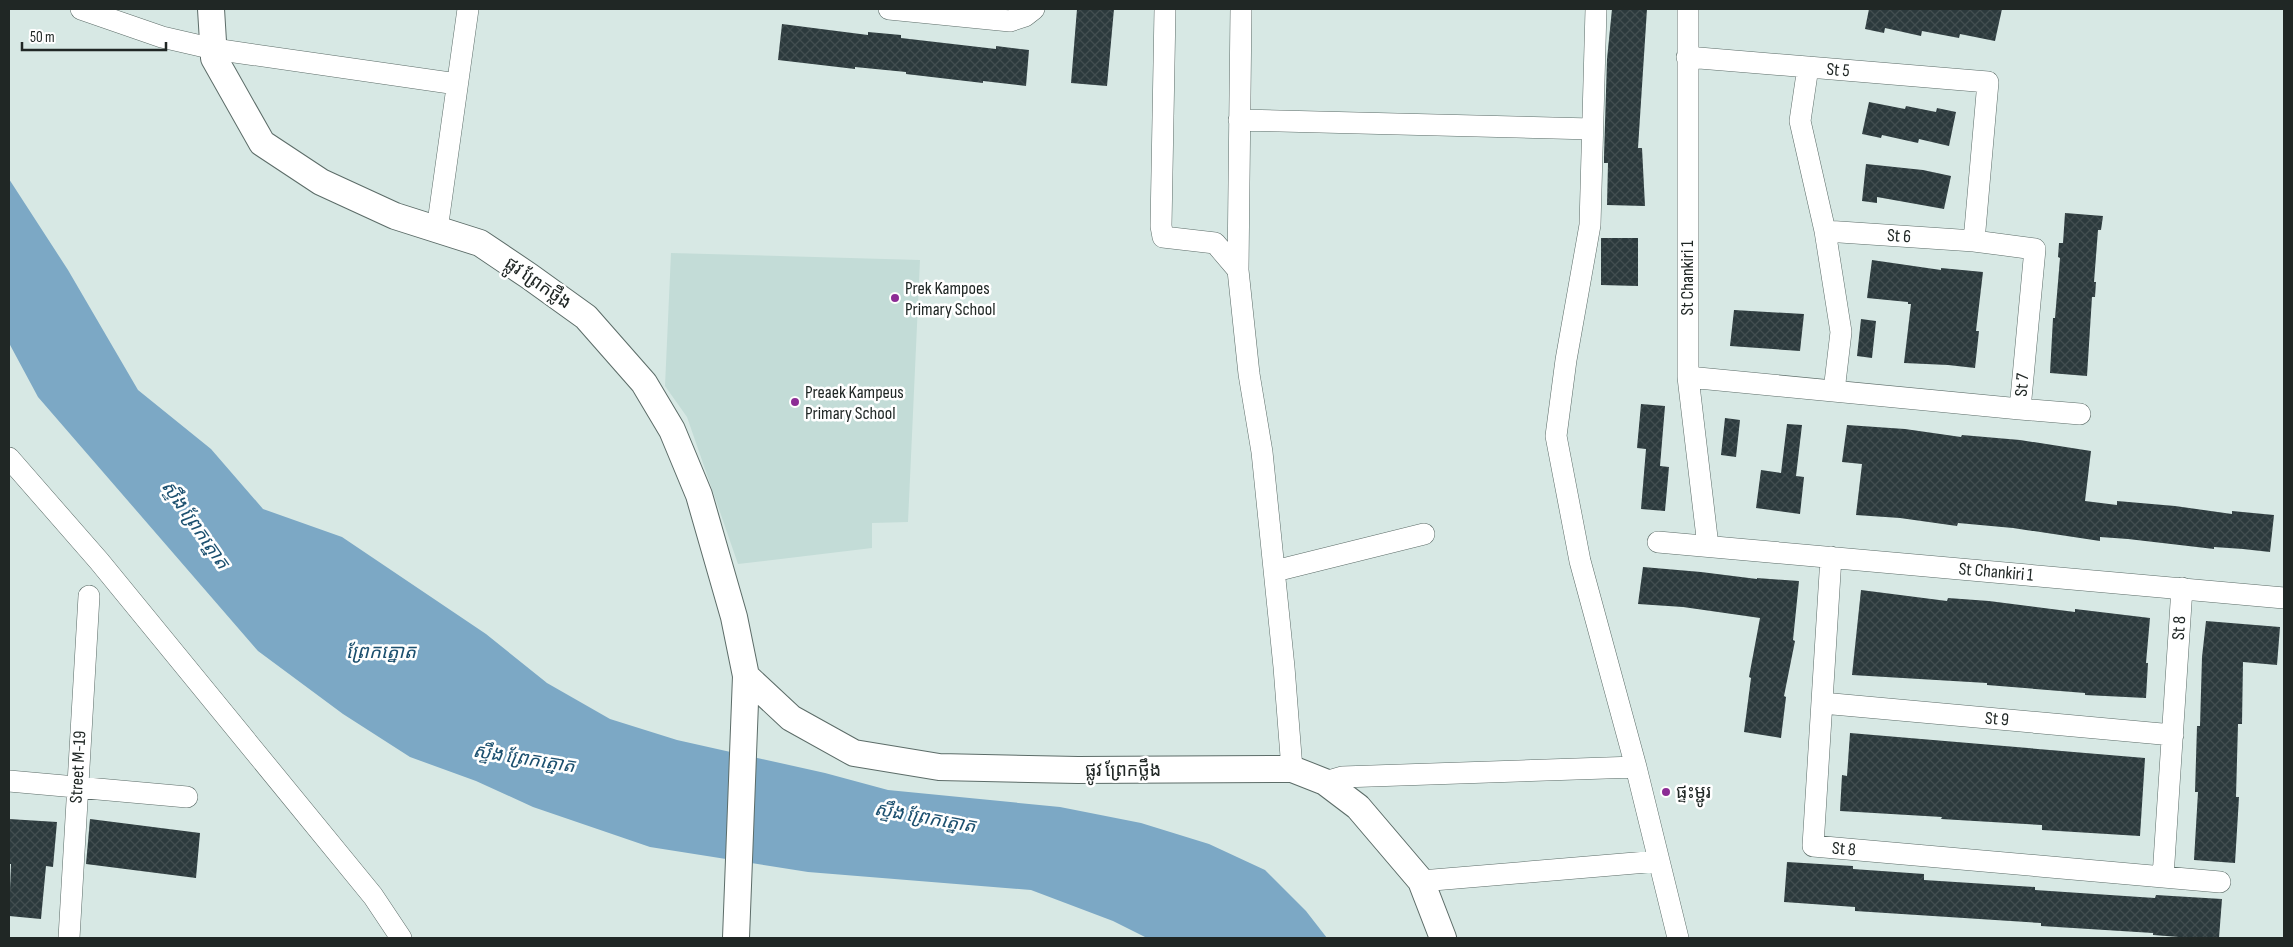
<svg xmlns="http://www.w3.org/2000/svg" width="2293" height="947" font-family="'Sofia Sans Condensed','Noto Sans Khmer',sans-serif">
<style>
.built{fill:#c3dcd7}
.water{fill:#7ca8c5}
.building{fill:url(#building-cross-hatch)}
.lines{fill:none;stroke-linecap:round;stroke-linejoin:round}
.minor-casing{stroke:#5c6c68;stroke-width:22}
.tertiary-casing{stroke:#5c6c68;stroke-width:28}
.minor{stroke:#fff;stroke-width:21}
.tertiary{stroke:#fff;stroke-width:26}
.poi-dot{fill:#8c2c95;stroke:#fff;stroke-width:2}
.labels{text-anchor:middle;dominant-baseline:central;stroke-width:5;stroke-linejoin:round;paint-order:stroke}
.street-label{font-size:18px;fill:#202725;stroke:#fff}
.poi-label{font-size:18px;fill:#202725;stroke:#fff;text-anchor:start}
.water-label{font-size:19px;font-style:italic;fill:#1c506f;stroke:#fff}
</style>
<defs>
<pattern id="building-cross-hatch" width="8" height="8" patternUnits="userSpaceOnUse" patternTransform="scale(1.25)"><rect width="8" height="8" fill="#2c3a3d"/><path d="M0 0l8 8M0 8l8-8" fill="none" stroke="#424e50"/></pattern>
</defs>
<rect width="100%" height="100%" fill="#d7e8e4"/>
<path class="built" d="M 671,253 L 920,260 L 908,522 L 872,523 L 872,548 L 738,564 L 687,417 L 665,386 Z"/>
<path class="water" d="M 9,179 L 68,270 L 138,390 L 211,449 L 263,509 L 342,537 L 486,634 L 547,683 L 610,719 L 677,740 L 825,773 L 888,790 L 1060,807 L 1141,823 L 1209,844 L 1265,870 L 1306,911 L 1327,938 L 1147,938 L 1113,921 L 1031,890 L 808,872 L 650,847 L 533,807 L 476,781 L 410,757 L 343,714 L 258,651 L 38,397 L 9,343 Z"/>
<path class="building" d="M 1077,9 L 1114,9 L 1107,86 L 1071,83 Z
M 1612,9 L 1647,9 L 1638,148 L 1642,148 L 1645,206 L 1607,205 L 1608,163 L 1604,163 L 1604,156 L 1607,59 Z
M 1869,9 L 2002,9 L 1995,41 L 1960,34 L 1959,38 L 1922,31 L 1921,36 L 1885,28 L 1884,33 L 1865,29 Z
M 782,24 L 868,35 L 868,32 L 901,35 L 901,38 L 996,49 L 996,46 L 1029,50 L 1026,86 L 983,81 L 983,83 L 906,74 L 906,72 L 855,67 L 855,69 L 778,60 Z
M 1869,102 L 1905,109 L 1906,106 L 1936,112 L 1937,108 L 1956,112 L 1949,146 L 1919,139 L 1918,143 L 1882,135 L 1881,138 L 1862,134 Z
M 1866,164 L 1923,170 L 1951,176 L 1944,209 L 1877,197 L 1877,203 L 1862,201 Z
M 2065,213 L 2103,216 L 2101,230 L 2098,230 L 2094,282 L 2096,282 L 2095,297 L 2092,297 L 2087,376 L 2050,373 L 2053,318 L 2055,318 L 2060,258 L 2058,257 L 2059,243 L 2063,243 Z
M 1601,238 L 1638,238 L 1638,286 L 1601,285 Z
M 1872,260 L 1941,270 L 1941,268 L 1983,272 L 1976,331 L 1979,331 L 1975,368 L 1948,365 L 1904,363 L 1911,304 L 1908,304 L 1908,302 L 1867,298 Z
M 1734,310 L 1804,314 L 1800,351 L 1730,346 Z
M 1861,319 L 1876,321 L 1872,358 L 1857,356 Z
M 1641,404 L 1665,406 L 1660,466 L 1669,467 L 1665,511 L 1641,509 L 1646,449 L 1637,448 Z
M 1725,418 L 1740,420 L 1736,457 L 1721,455 Z
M 1787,424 L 1802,425 L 1796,476 L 1804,477 L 1800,514 L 1756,508 L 1761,470 L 1781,473 Z
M 1847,425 L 1905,429 L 1961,437 L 1962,435 L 2020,440 L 2091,451 L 2085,501 L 2117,505 L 2117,501 L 2175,506 L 2232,514 L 2232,511 L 2274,515 L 2270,552 L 2243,549 L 2214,547 L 2214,549 L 2128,539 L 2100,537 L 2100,541 L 2013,528 L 1958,523 L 1957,526 L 1900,518 L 1856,515 L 1862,464 L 1842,462 Z
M 1643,567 L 1701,572 L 1757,579 L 1757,578 L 1799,581 L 1793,640 L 1795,641 L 1784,696 L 1786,697 L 1781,738 L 1744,732 L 1751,678 L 1749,677 L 1760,618 L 1683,607 L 1638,604 Z
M 1861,590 L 1947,601 L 1948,598 L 1989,601 L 2075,612 L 2075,609 L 2150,618 L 2146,663 L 2148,663 L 2146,698 L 2085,695 L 2085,693 L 1987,685 L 1987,683 L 1852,675 Z
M 2206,621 L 2280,627 L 2277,665 L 2243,662 L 2242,724 L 2238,724 L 2236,797 L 2239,797 L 2235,863 L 2194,860 L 2198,792 L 2195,792 L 2197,726 L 2200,726 L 2202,657 Z
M 1850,733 L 2145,758 L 2140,836 L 2042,830 L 2042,825 L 1941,819 L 1942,817 L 1840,811 L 1842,775 L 1847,776 Z
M 9,819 L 57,822 L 53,867 L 46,866 L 41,919 L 9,916 L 11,864 L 9,864 Z
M 90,819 L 200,833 L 196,878 L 86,864 Z
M 1787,862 L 1853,866 L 1853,869 L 1924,874 L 1924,880 L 2035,887 L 2035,890 L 2155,898 L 2156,895 L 2222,899 L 2219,938 L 2192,938 L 2153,935 L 2153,933 L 2041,926 L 2041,923 L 1855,911 L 1855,907 L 1784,902 Z"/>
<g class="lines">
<g class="minor-casing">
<path id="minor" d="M 81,9 L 162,37 L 214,49 L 457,84
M 889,9 L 1010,21 L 1025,16 L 1034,9
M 1165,9 L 1161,226 L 1163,237 L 1215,243 L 1238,270 L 1249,374 L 1262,452 L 1284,667 L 1292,769
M 1596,9 L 1590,225 L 1566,360 L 1556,436 L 1580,561 L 1636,767 L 1678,938
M 1688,9 L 1688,377 L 1708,546
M 1687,57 L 1988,82 L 1974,241 L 2035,249 L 2020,409 L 1688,377
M 1808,67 L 1800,121 L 1825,231 L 1841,332 L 1834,391
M 1239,120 L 1592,129
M 437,230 L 468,9
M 1825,231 L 1974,241
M 1238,270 L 1241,9
M 2020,409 L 2080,414
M 9,458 L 99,561 L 373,896 L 401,938
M 1658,542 L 2284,598
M 1831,557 L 1813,846 L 2220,882
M 1275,571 L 1424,534
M 1822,703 L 2173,735
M 9,781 L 187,797
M 1325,782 L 1342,777 L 1636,767
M 2163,877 L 2182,588
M 1421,881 L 1659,861
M 69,938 L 89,596"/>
</g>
<g class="tertiary-casing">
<path id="tertiary" d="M 211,9 L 214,58 L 262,143 L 321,182 L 395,216 L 480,243 L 529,276 L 586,317 L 644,383 L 672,430 L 699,495 L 734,617 L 746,676 L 736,938
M 746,676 L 791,718 L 854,753 L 939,767 L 1078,770 L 1292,769 L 1325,782 L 1358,807 L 1421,881 L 1443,938"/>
</g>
<use href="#minor" class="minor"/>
<use href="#tertiary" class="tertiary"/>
</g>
<g class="poi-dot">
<circle cx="895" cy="298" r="5"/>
<circle cx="795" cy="402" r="5"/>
<circle cx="1666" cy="792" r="5"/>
</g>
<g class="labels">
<g class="street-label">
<text transform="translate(1838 70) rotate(5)">St 5</text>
<text transform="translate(1899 236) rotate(4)">St 6</text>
<text transform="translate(1687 278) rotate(-90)">St Chankiri 1</text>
<text transform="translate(538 283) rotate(35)">ផ្លូវ ព្រែកថ្លឹង</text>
<text transform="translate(2022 385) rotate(-85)">St 7</text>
<text transform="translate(1996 572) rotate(5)">St Chankiri 1</text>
<text transform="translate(2179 628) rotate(-86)">St 8</text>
<text transform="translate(1997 719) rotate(5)">St 9</text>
<text transform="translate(78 767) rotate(-87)">Street M-19</text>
<text x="1123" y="770">ផ្លូវ ព្រែកថ្លឹង</text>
<text transform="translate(1844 849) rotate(5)">St 8</text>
</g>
<g class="poi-label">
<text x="905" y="288">Prek Kampoes<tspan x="905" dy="21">Primary School</tspan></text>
<text x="805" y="392">Preaek Kampeus<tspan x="805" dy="21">Primary School</tspan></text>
<text x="1676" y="792">ផ្ទះម្ជូរ</text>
</g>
<g class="water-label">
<text transform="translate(195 525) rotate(55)">ស្ទឹង ព្រែកត្នោត</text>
<text x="381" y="652">ព្រែកត្នោត</text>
<text transform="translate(524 759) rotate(9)">ស្ទឹង ព្រែកត្នោត</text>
<text transform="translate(925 818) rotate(10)">ស្ទឹង ព្រែកត្នោត</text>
</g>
</g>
<rect width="2293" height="947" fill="none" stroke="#202725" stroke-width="20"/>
<path d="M22 42v8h144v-8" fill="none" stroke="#202725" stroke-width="2.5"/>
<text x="30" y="42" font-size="15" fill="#202725" stroke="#ffffff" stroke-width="4" paint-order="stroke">50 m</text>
</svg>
